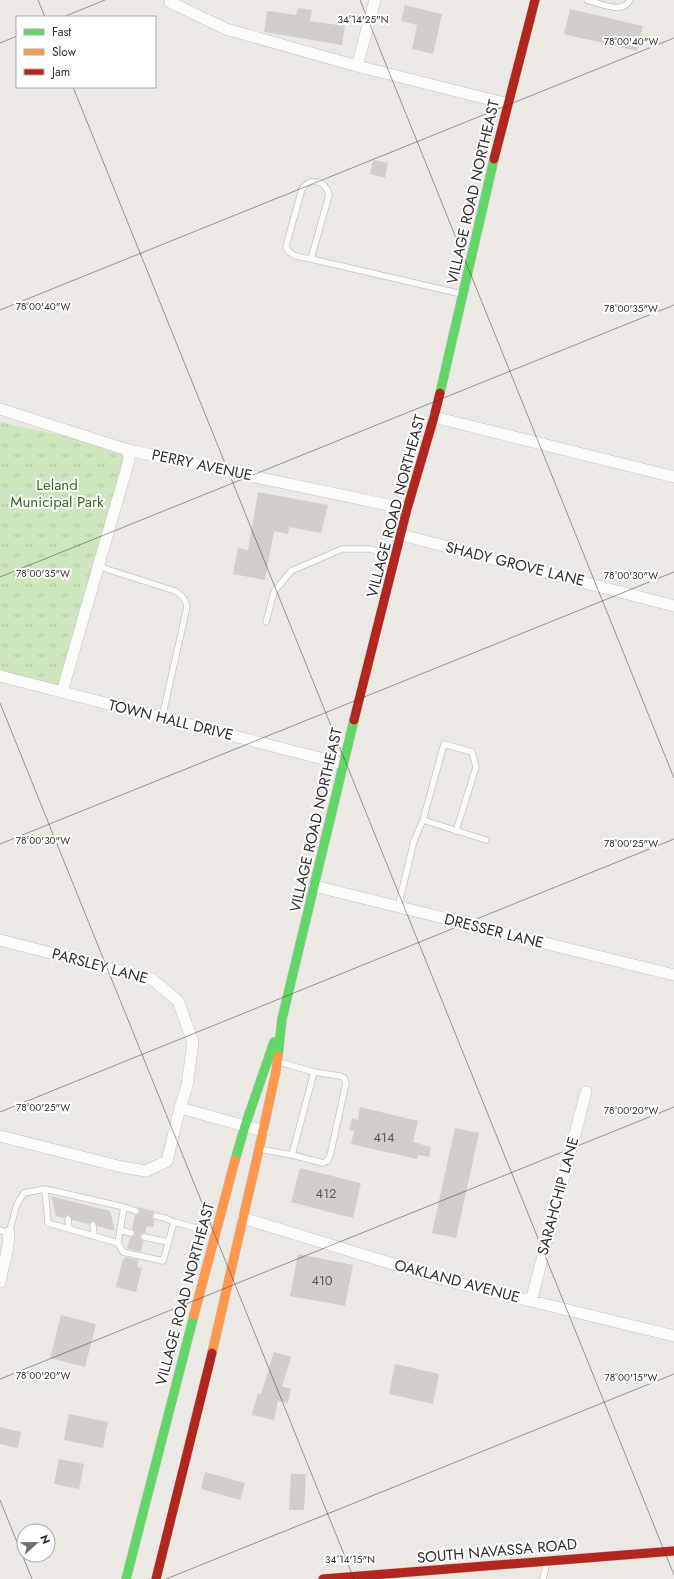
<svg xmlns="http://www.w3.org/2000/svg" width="674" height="1579" font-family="Jost,sans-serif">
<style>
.grass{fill:url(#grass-tufts)}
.building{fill:#d1cecb}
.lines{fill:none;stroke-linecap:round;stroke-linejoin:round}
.lane-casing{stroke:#c5c4c5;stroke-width:7}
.street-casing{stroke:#c5c4c5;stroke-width:12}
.fast-casing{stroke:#c5c4c5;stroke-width:10}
.slow-casing{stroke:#c5c4c5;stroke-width:10}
.jam-casing{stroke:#c5c4c5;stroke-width:10}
.lane{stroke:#fcfcfb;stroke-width:5.5}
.street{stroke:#fcfcfb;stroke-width:11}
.fast{stroke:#63d668;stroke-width:9}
.slow{stroke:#ff974d;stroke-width:9}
.jam{stroke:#b3261e;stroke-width:9}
.ticks{fill:none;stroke:#2e2e2e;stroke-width:1;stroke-opacity:0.45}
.labels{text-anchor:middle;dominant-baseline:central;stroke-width:4;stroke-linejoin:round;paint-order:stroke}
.number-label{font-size:13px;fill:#585857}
.street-label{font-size:15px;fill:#2e2e2e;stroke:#fff}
.park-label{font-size:15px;fill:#2c6e1b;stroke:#fff}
.ticks-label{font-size:10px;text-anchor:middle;fill:#2e2e2e;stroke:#fff;stroke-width:4;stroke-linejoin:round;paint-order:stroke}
</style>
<defs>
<pattern id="grass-tufts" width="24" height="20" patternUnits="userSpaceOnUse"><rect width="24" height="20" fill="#cee6be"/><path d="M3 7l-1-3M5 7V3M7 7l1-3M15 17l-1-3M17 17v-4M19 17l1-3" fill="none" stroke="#b1c6a4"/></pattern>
</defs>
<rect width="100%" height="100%" fill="#ece8e4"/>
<path class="grass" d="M 0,422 L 128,450 L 62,692 L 0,673 Z"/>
<path class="building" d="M 405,5 L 442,14 L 433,54 L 412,49 L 417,25 L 401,21 Z
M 298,8 L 312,10 L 310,21 L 345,26 L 342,45 L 264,32 L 267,11 L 296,15 Z
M 570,9 L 643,26 L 637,51 L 564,34 Z
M 373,160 L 388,163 L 385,178 L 370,174 Z
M 258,492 L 328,505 L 321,533 L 289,527 L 288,534 L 274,531 L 265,580 L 233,574 L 238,548 L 248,550 Z
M 360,1107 L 418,1121 L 413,1142 L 431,1147 L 429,1157 L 418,1155 L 417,1159 L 351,1144 L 354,1131 L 349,1130 L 352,1118 L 358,1120 Z
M 455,1128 L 479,1133 L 456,1238 L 432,1233 Z
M 300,1168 L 361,1183 L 353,1218 L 291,1202 Z
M 51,1196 L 110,1211 L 115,1231 L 97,1226 L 94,1221 L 91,1221 L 89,1224 L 72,1220 L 69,1215 L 66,1215 L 64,1218 L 56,1216 Z
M 138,1207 L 157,1212 L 154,1212 L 152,1215 L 152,1218 L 155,1220 L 153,1227 L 147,1226 L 145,1233 L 142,1233 L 140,1236 L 140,1239 L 143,1241 L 141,1252 L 127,1248 L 130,1237 L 134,1236 L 135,1234 L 134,1230 L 132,1229 L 135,1215 L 138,1214 L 140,1212 Z
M 298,1254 L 353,1265 L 345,1306 L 290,1296 Z
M 125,1257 L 139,1260 L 137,1267 L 142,1268 L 136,1292 L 116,1287 L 123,1258 L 124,1261 Z
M 61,1315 L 96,1324 L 85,1367 L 50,1358 Z
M 274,1352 L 291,1357 L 282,1386 L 291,1389 L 288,1403 L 278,1401 L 274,1420 L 252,1415 L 258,1393 L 261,1394 Z
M 395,1364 L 439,1374 L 433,1404 L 389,1394 Z
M 69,1414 L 108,1422 L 103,1448 L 64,1440 Z
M 0,1427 L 21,1432 L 18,1448 L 0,1444 Z
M 59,1459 L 84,1464 L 79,1489 L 54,1484 Z
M 205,1472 L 245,1483 L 240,1500 L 201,1489 Z
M 291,1474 L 306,1474 L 304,1510 L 289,1510 Z"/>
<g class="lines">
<g class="lane-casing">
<path id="lane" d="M 587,0 C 599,3 622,15 630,0
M 311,259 L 329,195 C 326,180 310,177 302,189 L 286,246 C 290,257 300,257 311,259 L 462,294
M 97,566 L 175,591 C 182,595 186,599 187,607 L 162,718
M 266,622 L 274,592 L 291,571 L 342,549 L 370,549 L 394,556
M 423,820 L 444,744 L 472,752 L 476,767 L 456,831
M 398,907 L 414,841 L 423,820 L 486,840
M 259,1149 L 292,1155 L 314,1072 L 279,1062
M 292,1155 L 323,1163 L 327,1161 L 330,1156 L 346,1083 L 344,1078 L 340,1076 L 314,1072
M 45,1189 L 48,1223 L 118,1243
M 124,1207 L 136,1211
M 156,1216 L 165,1218 L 174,1222
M 68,1219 L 69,1228
M 93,1225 L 94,1236
M 0,1230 L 9,1233 L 17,1204 L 24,1193 L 45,1189 L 124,1207 L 118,1243 L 123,1252 L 163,1261 L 174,1222 L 214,1233
M 120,1230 L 131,1233
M 144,1237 L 168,1242
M 543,1579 L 547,1562"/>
</g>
<g class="street-casing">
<path id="street" d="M 170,0 L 170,2 L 226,29 L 357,66 L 508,104
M 357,66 L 375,0
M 0,409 L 128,450 L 407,509
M 434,417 L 674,477
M 402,535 L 674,606
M 0,676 L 343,764
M 62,692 L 129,460 L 128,450
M 314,886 L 674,975
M 0,940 L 152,979 L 178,1001 L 193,1042 L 187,1086 L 180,1108 L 167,1161 L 146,1171 L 122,1167 L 0,1136
M 180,1108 L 263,1131
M 243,1218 L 445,1280 L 674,1336
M 0,1282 L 8,1246 L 9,1233
M 531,1301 L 586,1092"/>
</g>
<g class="fast-casing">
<path id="fast" d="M 440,393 L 494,159
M 278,1056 L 282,1019 L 354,720
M 235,1160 L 245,1126 L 274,1042
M 126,1579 L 194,1315"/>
</g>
<g class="slow-casing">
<path id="slow" d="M 194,1315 L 235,1160
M 212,1353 L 259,1149 L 276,1071 L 278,1056"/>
</g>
<g class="jam-casing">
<path id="jam" d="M 494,159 L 535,0
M 354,720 L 407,509 L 434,417 L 440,393
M 156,1579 L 212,1353
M 323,1579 L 674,1551"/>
</g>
<use href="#lane" class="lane"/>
<use href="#street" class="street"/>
<use href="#fast" class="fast"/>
<use href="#slow" class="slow"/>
<use href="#jam" class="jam"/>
</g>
<path class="ticks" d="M 38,0 L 45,17M 360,0 L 674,778M 63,17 L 105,0M 0,43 L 17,36M 73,87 L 674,1575M 0,310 L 674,38M 0,577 L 674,305M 0,703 L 354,1579M 0,844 L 674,572M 0,1112 L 674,839M 0,1379 L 674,1107M 0,1500 L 32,1579M 166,1579 L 674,1374"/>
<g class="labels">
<g class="number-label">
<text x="384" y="1137">414</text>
<text x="326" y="1193">412</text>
<text x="322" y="1280">410</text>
</g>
<g class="street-label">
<text transform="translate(473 192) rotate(-77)">VILLAGE ROAD NORTHEAST</text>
<text transform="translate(202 465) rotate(12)">PERRY AVENUE</text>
<text transform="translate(396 506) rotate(-75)">VILLAGE ROAD NORTHEAST</text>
<text transform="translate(515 564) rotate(14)">SHADY GROVE LANE</text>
<text transform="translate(171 720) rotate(14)">TOWN HALL DRIVE</text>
<text transform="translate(316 820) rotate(-77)">VILLAGE ROAD NORTHEAST</text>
<text transform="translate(494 931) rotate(14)">DRESSER LANE</text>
<text transform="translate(100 966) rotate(15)">PARSLEY LANE</text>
<text transform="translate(558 1196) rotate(-75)">SARAHCHIP LANE</text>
<text transform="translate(457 1281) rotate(15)">OAKLAND AVENUE</text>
<text transform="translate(185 1294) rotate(-75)">VILLAGE ROAD NORTHEAST</text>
<text transform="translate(497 1551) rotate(-5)">SOUTH NAVASSA ROAD</text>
</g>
<g class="park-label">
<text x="57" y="485">Leland<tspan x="57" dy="17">Municipal Park</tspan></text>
</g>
</g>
<g class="ticks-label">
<text x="363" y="23">34°14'25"N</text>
<text x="631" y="45">78°00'40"W</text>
<text x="43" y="310">78°00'40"W</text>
<text x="631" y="312">78°00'35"W</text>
<text x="43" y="577">78°00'35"W</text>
<text x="631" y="579">78°00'30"W</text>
<text x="43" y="844">78°00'30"W</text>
<text x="631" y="847">78°00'25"W</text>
<text x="43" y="1111">78°00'25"W</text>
<text x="631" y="1114">78°00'20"W</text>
<text x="43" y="1379">78°00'20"W</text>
<text x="631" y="1381">78°00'15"W</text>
<text x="350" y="1563">34°14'15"N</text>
</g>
<rect x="16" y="16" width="140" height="72" fill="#ffffff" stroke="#ababab"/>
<rect x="24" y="29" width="20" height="6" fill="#63d668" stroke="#ababab"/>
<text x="52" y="36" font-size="12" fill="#2e2e2e">Fast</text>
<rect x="24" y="49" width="20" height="6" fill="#ff974d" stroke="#ababab"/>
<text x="52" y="56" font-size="12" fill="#2e2e2e">Slow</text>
<rect x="24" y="69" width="20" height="6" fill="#b3261e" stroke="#ababab"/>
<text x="52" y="76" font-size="12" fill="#2e2e2e">Jam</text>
<g transform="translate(36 1543) rotate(68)"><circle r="19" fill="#ffffff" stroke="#ababab"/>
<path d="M0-3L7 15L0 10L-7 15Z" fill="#706f6e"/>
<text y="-6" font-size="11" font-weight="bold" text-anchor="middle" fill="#2e2e2e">N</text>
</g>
</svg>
